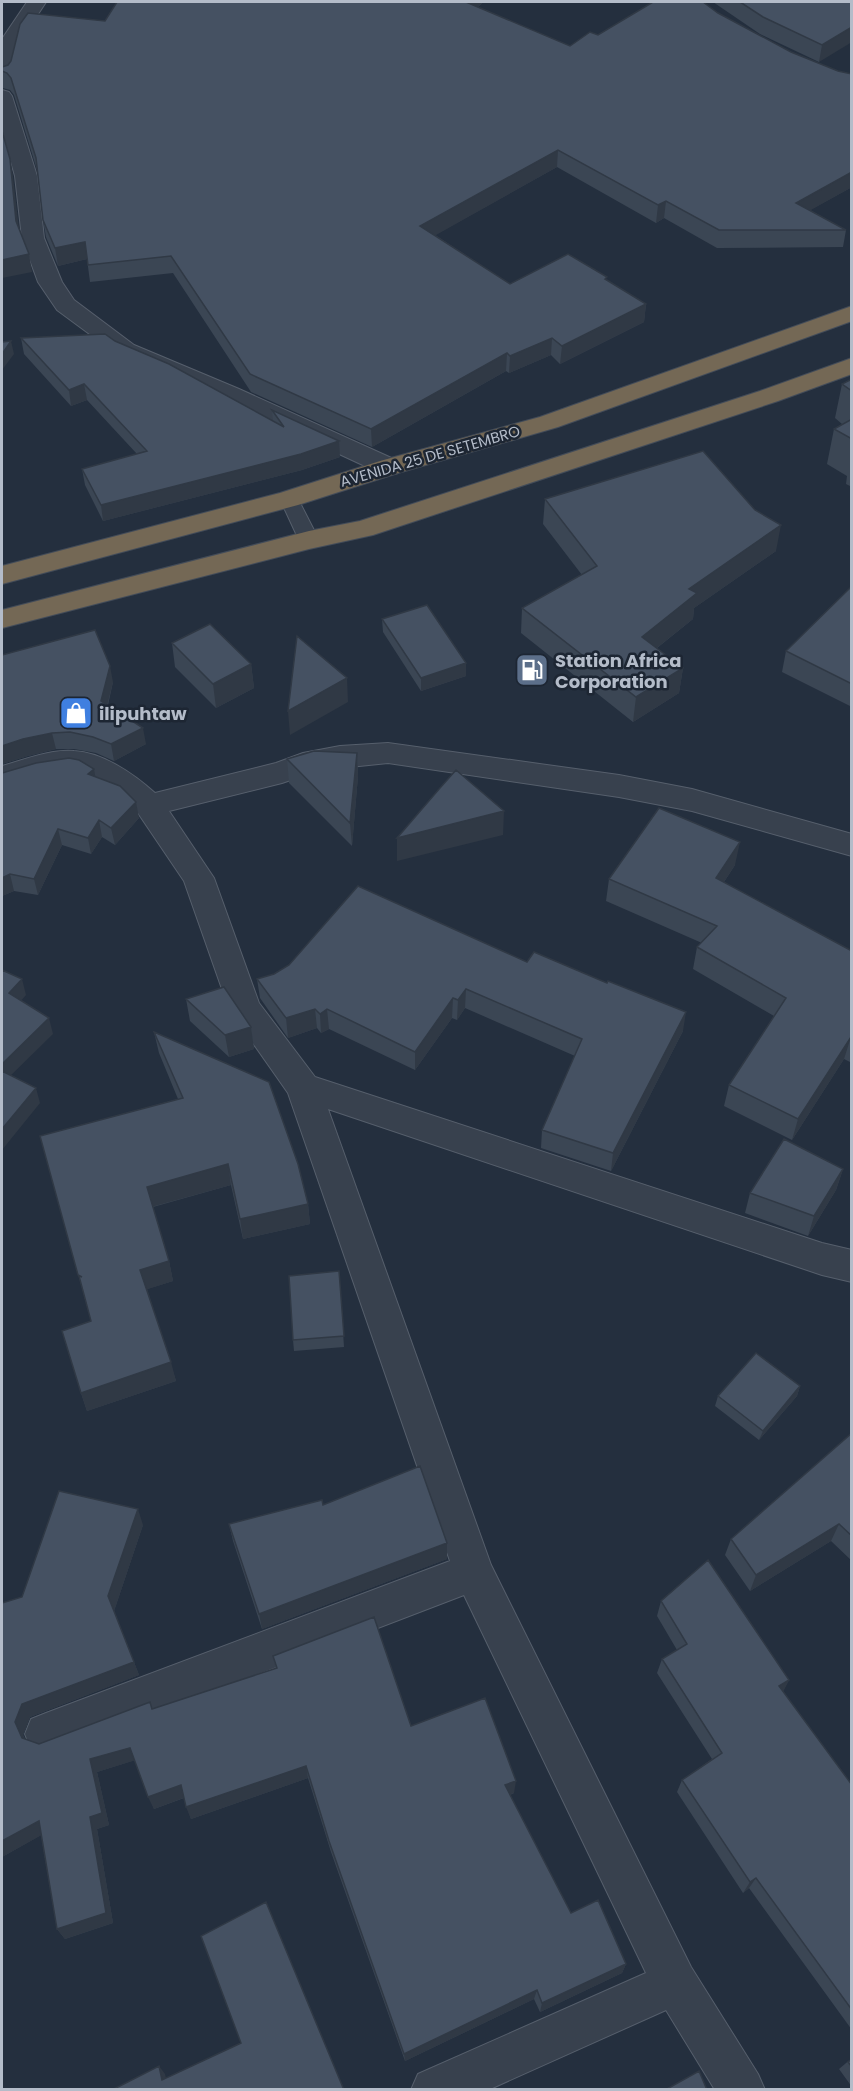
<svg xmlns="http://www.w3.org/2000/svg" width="853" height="2091" font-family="Poppins,sans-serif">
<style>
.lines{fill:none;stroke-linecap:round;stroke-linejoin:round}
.lane-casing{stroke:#565f6c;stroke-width:2}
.street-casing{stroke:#565f6c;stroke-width:2}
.highway-casing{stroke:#434c59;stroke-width:2}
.lane{fill:#38414e;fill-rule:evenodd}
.street{fill:#38414e;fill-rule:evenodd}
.highway{fill:#746855;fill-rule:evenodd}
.wall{fill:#3b4654}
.shaded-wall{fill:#303945}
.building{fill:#455162;stroke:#303945;stroke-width:1.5}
.labels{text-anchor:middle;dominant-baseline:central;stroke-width:5;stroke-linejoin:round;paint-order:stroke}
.far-street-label{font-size:15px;fill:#b4bcc9;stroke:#1d2633}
.poi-label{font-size:18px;font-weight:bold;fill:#b4bcc9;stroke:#1d2633;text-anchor:start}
</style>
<rect width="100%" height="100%" fill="#242f3e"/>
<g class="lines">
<g class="lane-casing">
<path id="lane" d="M 289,493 L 296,495 L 298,499 L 319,540 L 316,544 L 309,546 L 302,544 L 299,540 L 280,499 L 282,495 Z"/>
</g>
<g class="street-casing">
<path id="street" d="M 27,2 L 46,2 L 21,40 L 12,77 L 9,81 L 2,83 L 2,39 Z
M 2,90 L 9,92 L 12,96 L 37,176 L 44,238 L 62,282 L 74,300 L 134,345 L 239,389 L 398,461 L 402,467 L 398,473 L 389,475 L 380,473 L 221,399 L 118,355 L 57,310 L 38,282 L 22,238 L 15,176 L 2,130 Z
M 388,743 L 619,775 L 692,789 L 852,834 L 852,856 L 692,811 L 619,797 L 388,763 L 340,768 L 308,774 L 282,783 L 169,811 L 214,878 L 259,1003 L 315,1077 L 822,1243 L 852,1250 L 852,1282 L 822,1275 L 328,1109 L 491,1565 L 691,1967 L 758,2074 L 765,2090 L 715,2090 L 666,2010 L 488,2090 L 411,2090 L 418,2074 L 646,1973 L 464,1595 L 46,1755 L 31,1749 L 25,1734 L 31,1719 L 46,1713 L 450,1561 L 288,1093 L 229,1009 L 184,881 L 138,813 L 123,799 L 83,774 L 73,772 L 39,777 L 2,788 L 2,766 C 24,760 50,749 74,751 C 102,752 134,774 155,793 L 276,763 L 303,753 L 340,746 Z"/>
</g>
<g class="highway-casing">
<path id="highway" d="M 852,306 L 852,321 L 558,427 L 398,473 L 298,505 L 2,584 L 2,566 L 280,493 L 380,461 L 540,417 Z
M 852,358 L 852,374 L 778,401 L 373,535 L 309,549 L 2,628 L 2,610 L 309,531 L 360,521 L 760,391 Z"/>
</g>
<use href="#lane" class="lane"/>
<use href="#street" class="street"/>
<use href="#highway" class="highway"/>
</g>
<path class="wall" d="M 117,2 L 483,2 L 478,7 L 570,46 L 598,35 L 718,13 L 791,52 L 838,71 L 852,74 L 852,187 L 810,210 L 846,230 L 843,247 L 717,248 L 664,218 L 656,223 L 557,167 L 435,235 L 510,284 L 607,280 L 646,304 L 644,322 L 560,364 L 551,355 L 509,373 L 506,371 L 372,447 L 251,392 L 173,273 L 90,282 L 87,259 L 58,266 L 46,237 L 43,220 L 37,170 L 14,95 L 10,90 L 3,88 L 2,89 L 2,68 L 105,21 Z
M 713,2 L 852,2 L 819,62 L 760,34 Z
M 21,338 L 115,341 L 273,422 L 272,410 L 340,457 L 302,470 L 103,521 L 85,485 L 82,469 L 137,454 L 87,400 L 71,406 L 24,354 Z
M 852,379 L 852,487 L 846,484 L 847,476 L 827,464 L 834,429 L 842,424 L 835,418 L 842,384 Z
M 545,499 L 776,551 L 694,608 L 693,619 L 657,648 L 683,668 L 679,693 L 633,722 L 521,633 L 522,608 L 582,575 L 543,524 Z
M 852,586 L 852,707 L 782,672 L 786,651 Z
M 382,619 L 466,676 L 421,691 L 383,632 Z
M 172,643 L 251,664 L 254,688 L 216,708 L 175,667 Z
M 113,682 L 108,705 L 146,744 L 114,761 L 96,753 L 74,749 L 56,749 L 28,756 L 2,764 Z
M 357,753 L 358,776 L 352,846 L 289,783 L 287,759 Z
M 2,773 L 95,777 L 139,818 L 115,845 L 102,837 L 91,854 L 62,845 L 38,895 L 14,891 L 2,896 Z
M 735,865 L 724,882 L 852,951 L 852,1063 L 844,1059 L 792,1140 L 724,1106 L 729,1085 L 774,1016 L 693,969 L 697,947 L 702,943 L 606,901 L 609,879 Z
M 527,962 L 683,1031 L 611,1171 L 541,1148 L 542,1130 L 575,1056 L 465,1008 L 457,1020 L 452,1018 L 415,1070 L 329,1029 L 321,1033 L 317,1028 L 288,1038 L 260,998 L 257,979 Z
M 186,999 L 251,1027 L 254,1049 L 229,1057 L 190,1021 Z
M 154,1032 L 308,1204 L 310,1224 L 243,1239 L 231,1185 L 153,1207 L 169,1261 L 173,1281 L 147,1289 L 176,1381 L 87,1411 L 81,1393 L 91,1321 L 40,1136 L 178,1099 L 159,1053 Z
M 843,1169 L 836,1190 L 808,1236 L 745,1213 L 750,1193 Z
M 339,1271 L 344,1347 L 294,1351 L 293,1340 Z
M 800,1386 L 797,1396 L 759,1440 L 715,1406 L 718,1396 Z
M 852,1433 L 852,1561 L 831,1541 L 750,1591 L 725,1555 L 731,1539 Z
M 323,1505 L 447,1559 L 262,1629 L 233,1541 L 229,1524 Z
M 143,1525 L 114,1611 L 139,1675 L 30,1717 L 23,1735 L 25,1739 L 39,1744 L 152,1709 L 276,1669 L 273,1656 L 411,1726 L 514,1793 L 510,1795 L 571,1913 L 626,1964 L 622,1973 L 540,2012 L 534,1999 L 405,2061 L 331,1852 L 308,1778 L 191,1819 L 184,1798 L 154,1809 L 135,1760 L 97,1772 L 109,1825 L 97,1829 L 113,1923 L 65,1939 L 57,1929 L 41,1835 L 2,1857 L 2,1603 L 22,1597 Z
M 661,1601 L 789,1680 L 783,1691 L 852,1785 L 852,2030 L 749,1888 L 743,1893 L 677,1792 L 682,1780 L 712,1759 L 657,1673 L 662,1659 L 677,1650 L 657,1616 Z
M 852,2058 L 852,2087 L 839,2069 Z"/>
<path class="shaded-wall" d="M 466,2 L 483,2 L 466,18 Z
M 852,27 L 852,42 L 819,62 L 822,45 Z
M 558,150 L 557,167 L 420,244 L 420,226 Z
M 10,159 L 13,176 L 20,238 L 16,221 Z
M 852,172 L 852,187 L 793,220 L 796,203 Z
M 666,201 L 664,218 L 656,223 L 658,205 Z
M 85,242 L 87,259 L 58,266 L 55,248 Z
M 29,254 L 32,272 L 2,278 L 2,260 Z
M 646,304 L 644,322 L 560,364 L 562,346 Z
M 552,338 L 551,355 L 509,373 L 510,356 Z
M 11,341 L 14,354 L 2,370 L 2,354 Z
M 507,353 L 506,371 L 372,447 L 371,429 Z
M 84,384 L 87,400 L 71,406 L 69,390 Z
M 339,441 L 340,457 L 302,470 L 103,521 L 101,505 Z
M 781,525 L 776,551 L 694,608 L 693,619 L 639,662 L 642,637 L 689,589 Z
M 466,663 L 466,676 L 421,691 L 421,678 Z
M 251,664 L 254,688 L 216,708 L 213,684 Z
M 110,666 L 113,682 L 104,718 L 101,701 Z
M 683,668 L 679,693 L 633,722 L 636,697 Z
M 347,678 L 348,702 L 290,735 L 288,711 Z
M 143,728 L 146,744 L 114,761 L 111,744 Z
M 52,733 L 56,749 L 28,756 L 2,764 L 2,746 L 23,739 Z
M 357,753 L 358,776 L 352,846 L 350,823 Z
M 94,769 L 97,786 L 88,774 Z
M 136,802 L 139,818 L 115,845 L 111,828 Z
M 504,811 L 503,835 L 397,861 L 397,838 Z
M 99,820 L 102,837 L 91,854 L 88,838 Z
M 58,829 L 62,845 L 38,895 L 34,879 Z
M 740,842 L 735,865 L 712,900 L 716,878 Z
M 10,874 L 14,891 L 2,896 L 2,878 Z
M 22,979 L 26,995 L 14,1009 L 9,993 Z
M 466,989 L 465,1008 L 457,1020 L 458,1000 Z
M 453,998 L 452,1018 L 415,1070 L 415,1052 Z
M 315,1009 L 317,1028 L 288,1038 L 286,1018 Z
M 327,1009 L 329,1029 L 321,1033 L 320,1014 Z
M 686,1012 L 683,1031 L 611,1171 L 613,1153 Z
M 49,1018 L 53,1034 L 2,1084 L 2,1064 Z
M 251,1027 L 254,1049 L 229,1057 L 225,1035 Z
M 851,1037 L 844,1059 L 792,1140 L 798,1119 Z
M 36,1088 L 40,1103 L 2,1150 L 2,1129 Z
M 228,1164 L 231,1185 L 151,1207 L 147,1187 Z
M 843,1169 L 836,1190 L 808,1236 L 814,1216 Z
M 308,1204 L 310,1224 L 243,1239 L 240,1219 Z
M 169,1261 L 173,1281 L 145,1290 L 140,1270 Z
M 171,1362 L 176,1381 L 87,1411 L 81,1393 Z
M 800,1386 L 797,1396 L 759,1440 L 763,1431 Z
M 138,1509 L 143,1525 L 114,1611 L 139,1675 L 30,1717 L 23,1735 L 30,1751 L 22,1738 L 15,1722 L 22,1704 L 108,1596 Z
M 839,1524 L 831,1541 L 750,1591 L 756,1575 Z
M 447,1543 L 447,1559 L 262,1629 L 259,1614 Z
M 789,1680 L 782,1694 L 779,1686 Z
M 130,1748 L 136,1760 L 97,1772 L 109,1825 L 97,1829 L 113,1923 L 65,1939 L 57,1929 L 90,1759 Z
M 306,1766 L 308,1778 L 191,1819 L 186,1807 Z
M 516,1781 L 514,1793 L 503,1797 L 505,1785 Z
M 181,1785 L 186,1797 L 154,1809 L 148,1797 Z
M 39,1821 L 47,1832 L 2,1857 L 2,1841 Z
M 756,1878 L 749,1888 L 743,1893 L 750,1882 Z
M 626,1964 L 622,1973 L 540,2012 L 542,2003 Z
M 537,1990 L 534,1999 L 405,2061 L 404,2054 Z
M 159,2066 L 165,2074 L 168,2087 L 162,2080 Z"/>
<path class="building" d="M 117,2 L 466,2 L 570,46 L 590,32 L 598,35 L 653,2 L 703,2 L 718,13 L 791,52 L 838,71 L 852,74 L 852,172 L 796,203 L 846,230 L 719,230 L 666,201 L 658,205 L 558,150 L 420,226 L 510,284 L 568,254 L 607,277 L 605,279 L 646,304 L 562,346 L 552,338 L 510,356 L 507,353 L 371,429 L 250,374 L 171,256 L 88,265 L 85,242 L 55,248 L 43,220 L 36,158 L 11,78 L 7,73 L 2,71 L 2,67 L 8,65 L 11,61 L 20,24 L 28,13 L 105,21 Z
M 740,2 L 852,2 L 852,27 L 822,45 L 763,17 Z
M 2,131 L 10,159 L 16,221 L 29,254 L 2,260 Z
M 105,334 L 115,341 L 169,364 L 284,427 L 272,410 L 339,441 L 301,454 L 101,505 L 82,469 L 147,451 L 84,384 L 69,390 L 21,338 Z
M 11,341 L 2,354 L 2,342 Z
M 852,379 L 852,391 L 842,384 Z
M 852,419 L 852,439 L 834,429 Z
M 703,451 L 755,510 L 781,525 L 689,589 L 697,593 L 642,637 L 683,668 L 636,697 L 522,608 L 597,566 L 545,499 Z
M 852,586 L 852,684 L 786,651 Z
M 427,605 L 466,663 L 421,678 L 382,619 Z
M 210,624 L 251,664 L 213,684 L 172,643 Z
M 95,630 L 110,666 L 101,701 L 143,728 L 111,744 L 93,737 L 70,732 L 52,733 L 23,739 L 2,746 L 2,655 Z
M 297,636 L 347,678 L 288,711 Z
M 314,751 L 357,753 L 350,823 L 287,759 Z
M 69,758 L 79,760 L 94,769 L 88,774 L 120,786 L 136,802 L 111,828 L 99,820 L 88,838 L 58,829 L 34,879 L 10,874 L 2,878 L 2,773 L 36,763 Z
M 456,770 L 504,811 L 397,838 L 440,788 Z
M 659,808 L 740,842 L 716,878 L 852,951 L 852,1038 L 851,1037 L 798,1119 L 729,1085 L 786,998 L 697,947 L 717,926 L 609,879 Z
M 358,886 L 527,962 L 534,952 L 607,983 L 608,981 L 686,1012 L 613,1153 L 542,1130 L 582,1039 L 466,989 L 458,1000 L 453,998 L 415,1052 L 327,1009 L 320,1014 L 315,1009 L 286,1018 L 257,979 L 274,974 L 289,965 Z
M 2,970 L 22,979 L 9,993 L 49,1018 L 2,1064 Z
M 224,987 L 251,1027 L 225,1035 L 186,999 Z
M 154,1032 L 269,1082 L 298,1164 L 308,1204 L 240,1219 L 228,1164 L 147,1187 L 169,1261 L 140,1270 L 171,1362 L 81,1393 L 62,1331 L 91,1321 L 79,1276 L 82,1277 L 78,1275 L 40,1136 L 183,1098 Z
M 2,1071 L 36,1088 L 2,1129 Z
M 784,1139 L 843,1169 L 814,1216 L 750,1193 Z
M 339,1271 L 344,1336 L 293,1340 L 289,1276 Z
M 756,1353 L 800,1386 L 763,1431 L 718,1396 Z
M 852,1433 L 852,1536 L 839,1524 L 756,1575 L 731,1539 Z
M 420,1466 L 447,1543 L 259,1614 L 229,1524 L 322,1500 L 323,1505 Z
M 59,1491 L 138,1509 L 108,1596 L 134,1662 L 22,1704 L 15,1722 L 22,1738 L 39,1744 L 150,1702 L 152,1709 L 277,1668 L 273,1656 L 374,1617 L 411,1726 L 485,1698 L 516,1781 L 505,1785 L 571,1913 L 598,1900 L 626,1964 L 542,2003 L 537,1990 L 404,2054 L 329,1841 L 306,1766 L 186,1807 L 181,1785 L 148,1797 L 130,1748 L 90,1759 L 102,1813 L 90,1817 L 106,1913 L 57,1929 L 39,1821 L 2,1841 L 2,1603 L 22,1597 Z
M 708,1560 L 789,1680 L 779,1686 L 852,1785 L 852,2010 L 756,1878 L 750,1882 L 682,1780 L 722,1753 L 662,1659 L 687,1644 L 661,1601 Z
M 266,1902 L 344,2090 L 112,2090 L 159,2066 L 162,2080 L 241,2043 L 201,1936 Z
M 852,2059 L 852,2067 L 848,2062 Z
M 699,2071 L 707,2090 L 665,2090 Z"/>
<defs>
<g id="fuel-square" transform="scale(1.725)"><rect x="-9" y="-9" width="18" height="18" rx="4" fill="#5c6f8a" stroke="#1d2633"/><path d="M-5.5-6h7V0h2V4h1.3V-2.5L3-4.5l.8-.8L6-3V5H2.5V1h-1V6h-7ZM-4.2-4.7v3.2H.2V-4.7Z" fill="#fff"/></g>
<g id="shop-square" transform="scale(1.725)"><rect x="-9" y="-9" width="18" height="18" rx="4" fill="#3f7fe0" stroke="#1d2633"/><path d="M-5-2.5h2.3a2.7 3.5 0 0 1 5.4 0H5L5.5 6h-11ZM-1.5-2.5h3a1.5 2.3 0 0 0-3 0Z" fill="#fff"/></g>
</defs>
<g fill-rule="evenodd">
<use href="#fuel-square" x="532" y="670"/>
<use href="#shop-square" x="76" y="713"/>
</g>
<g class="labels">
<g class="far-street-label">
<text transform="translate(430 456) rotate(-16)">AVENIDA 25 DE SETEMBRO</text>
</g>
<g class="poi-label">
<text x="555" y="660">Station Africa<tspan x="555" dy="21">Corporation</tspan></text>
<text x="99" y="713">ilipuhtaw</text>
</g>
</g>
<rect width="853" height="2091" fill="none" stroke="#b4bcc9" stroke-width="6"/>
</svg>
